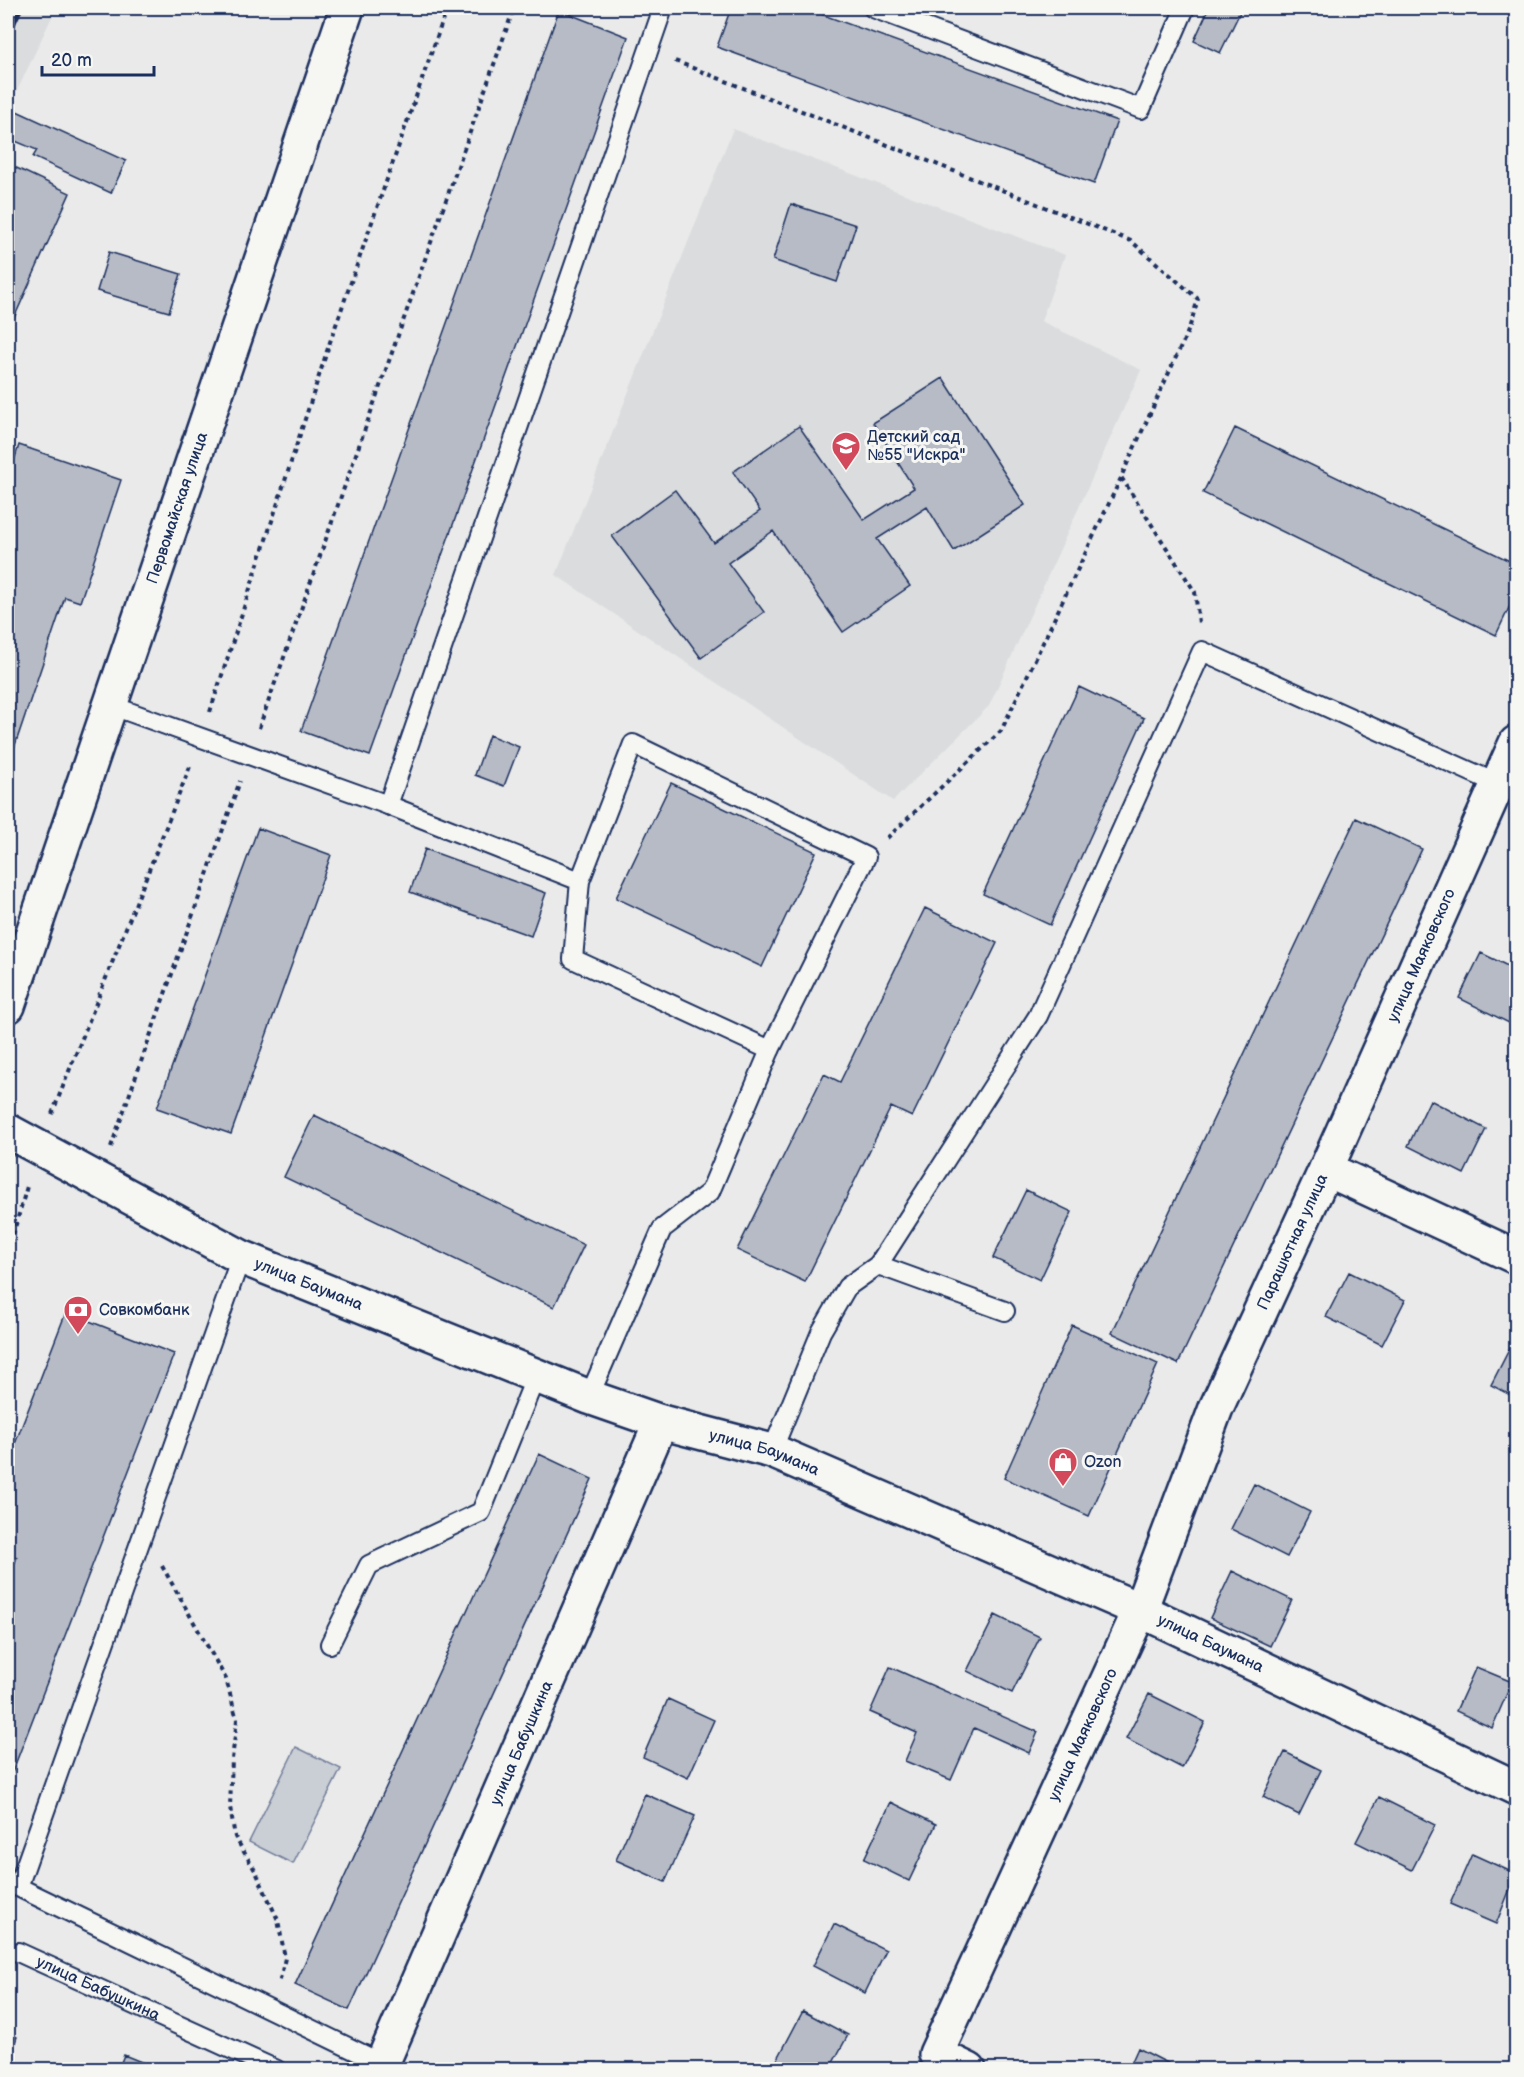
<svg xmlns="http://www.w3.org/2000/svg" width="1524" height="2077" font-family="'Balsamiq Sans',sans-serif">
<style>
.built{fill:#dadcde}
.green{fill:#caced5;stroke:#727e9a;stroke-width:1.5}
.building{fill:#b6bbc6;stroke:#1b2f5e;stroke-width:1.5}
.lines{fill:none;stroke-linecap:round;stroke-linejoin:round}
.service-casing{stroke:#1b2f5e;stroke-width:22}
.minor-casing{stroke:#1b2f5e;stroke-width:38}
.secondary-casing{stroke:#1b2f5e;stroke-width:38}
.path{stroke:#1b2f5e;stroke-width:4;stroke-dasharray:4.5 4.5;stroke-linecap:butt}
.service{stroke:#f6f6f2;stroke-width:18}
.minor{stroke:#f6f6f2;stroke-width:33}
.secondary{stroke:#f6f6f2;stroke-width:33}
.rail{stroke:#1b2f5e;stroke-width:4.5}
.labels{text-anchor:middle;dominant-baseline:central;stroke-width:6;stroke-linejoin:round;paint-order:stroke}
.poi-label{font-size:16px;fill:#1b2f5e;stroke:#f6f6f2;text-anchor:start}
.street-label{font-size:16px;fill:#1b2f5e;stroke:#f6f6f2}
</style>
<rect width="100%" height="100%" fill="#e9eae9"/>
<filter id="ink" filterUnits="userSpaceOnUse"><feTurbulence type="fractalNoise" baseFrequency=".0167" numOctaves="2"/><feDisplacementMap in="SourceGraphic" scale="12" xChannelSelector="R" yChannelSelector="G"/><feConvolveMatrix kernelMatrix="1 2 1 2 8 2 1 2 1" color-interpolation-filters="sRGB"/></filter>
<g filter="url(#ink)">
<path class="built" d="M 8,8 L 56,8 L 8,110 Z
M 733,129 L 1065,255 L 1041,321 L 1141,370 L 989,706 L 893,801 L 556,575 Z"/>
<path class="green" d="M 296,1747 L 341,1769 L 293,1864 L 249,1842 Z"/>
<path class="building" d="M 731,8 L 804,8 L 1117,121 L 1094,184 L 717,47 Z
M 1209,8 L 1242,8 L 1220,53 L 1194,41 Z
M 559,10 L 628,37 L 370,756 L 301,731 Z
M 8,107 L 126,161 L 111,193 L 33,157 L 37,150 L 8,138 Z
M 8,164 L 70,193 L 14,318 L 8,315 Z
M 791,204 L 856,225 L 837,282 L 773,260 Z
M 109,252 L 181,274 L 169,312 L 97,291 Z
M 943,378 L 1025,505 L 954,551 L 927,507 L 877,539 L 910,586 L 843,632 L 773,531 L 728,563 L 764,612 L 701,658 L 612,536 L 675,490 L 714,543 L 760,511 L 733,472 L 799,426 L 864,520 L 914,488 L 873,423 Z
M 1235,428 L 1516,564 L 1516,593 L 1496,635 L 1203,493 Z
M 19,445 L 121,480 L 80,602 L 65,597 L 8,766 L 8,480 Z
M 1079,687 L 1144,718 L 1050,925 L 983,894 Z
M 489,735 L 519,747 L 504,786 L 475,775 Z
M 671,783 L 816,852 L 762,967 L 616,898 Z
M 1356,818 L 1422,849 L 1178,1364 L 1112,1333 Z
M 258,828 L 331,855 L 231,1134 L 157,1108 Z
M 425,849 L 546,893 L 531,936 L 410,892 Z
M 925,908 L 997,943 L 912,1117 L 891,1107 L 805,1282 L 737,1250 L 824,1074 L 840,1082 Z
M 1481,953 L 1516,970 L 1516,1022 L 1515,1026 L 1459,998 Z
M 1430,1100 L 1486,1129 L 1464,1174 L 1408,1146 Z
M 314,1115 L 584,1245 L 554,1307 L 284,1177 Z
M 1026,1190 L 1072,1212 L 1040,1280 L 993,1258 Z
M 1349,1272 L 1405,1300 L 1382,1345 L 1326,1317 Z
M 66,1312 L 174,1354 L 8,1783 L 8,1581 L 17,1557 L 8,1554 L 8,1462 Z
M 1072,1325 L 1158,1364 L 1089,1516 L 1004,1478 Z
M 1514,1340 L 1516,1341 L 1516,1398 L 1491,1385 Z
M 539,1454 L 592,1479 L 349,2010 L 295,1985 Z
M 1254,1484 L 1310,1512 L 1287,1557 L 1231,1529 Z
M 1232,1571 L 1292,1600 L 1270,1646 L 1210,1618 Z
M 995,1615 L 1040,1637 L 1012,1693 L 967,1671 Z
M 890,1667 L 1038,1732 L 1029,1753 L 974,1728 L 951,1780 L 905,1761 L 917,1733 L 870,1712 Z
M 1476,1667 L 1512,1682 L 1492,1728 L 1456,1711 Z
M 1149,1694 L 1205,1722 L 1182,1768 L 1126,1739 Z
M 668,1699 L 714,1720 L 688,1778 L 643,1757 Z
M 1285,1752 L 1321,1770 L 1299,1815 L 1263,1797 Z
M 645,1794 L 695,1816 L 665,1882 L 616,1860 Z
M 1379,1797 L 1435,1825 L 1412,1870 L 1356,1842 Z
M 891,1802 L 936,1824 L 909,1881 L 864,1859 Z
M 1472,1854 L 1516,1874 L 1496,1924 L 1450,1904 Z
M 834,1924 L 886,1950 L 865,1993 L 813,1966 Z
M 803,2011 L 848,2035 L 829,2070 L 780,2070 L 774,2066 Z
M 8,2034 L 17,2037 L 8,2061 Z
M 1138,2048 L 1181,2070 L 1128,2070 Z
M 124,2055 L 161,2070 L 118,2070 Z
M 8,2062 L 26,2070 L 8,2070 Z"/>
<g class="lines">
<g class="service-casing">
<g id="service">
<path d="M 873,8 L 1141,109 L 1185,8"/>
<path d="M 110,705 L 388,805 L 580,881 L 633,744 L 866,857 L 770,1050 L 573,959 L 580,881"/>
<path d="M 388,805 L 663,8"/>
<path d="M 241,1257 L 18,1887 L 387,2066"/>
<path d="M 878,1265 L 1038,1016 L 1202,651 L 1498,784"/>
<path d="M 589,1397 L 662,1229 L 710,1192 L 770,1050"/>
<path d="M 772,1451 L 821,1332 L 847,1287 L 878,1265 L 1005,1311"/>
<path d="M 330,1644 L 369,1565 L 481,1512 L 536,1376"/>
<path id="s1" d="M 18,1952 L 277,2070"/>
</g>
</g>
<g class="minor-casing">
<g id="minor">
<path id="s2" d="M 8,1131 L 241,1257 L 589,1397 L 661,1422 L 772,1451 L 1140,1610 L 1516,1788"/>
<path id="s3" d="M 1326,1169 L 1516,743"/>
<path id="s4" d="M 382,2064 L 661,1422"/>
<path id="s5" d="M 969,2070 L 936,2054 L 1140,1610 L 1216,1408 L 1326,1169 L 1516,1257"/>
</g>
</g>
<g class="secondary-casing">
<g id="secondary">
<path id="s6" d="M 8,1006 L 347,8"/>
</g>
</g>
<path class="path" d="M 675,61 L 1131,241 L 1198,299 L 1189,329 L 1121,477 L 1195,592 L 1199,623
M 210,712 L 330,342 L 447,8
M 259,728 L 514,8
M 887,838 L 1001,731 L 1121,478
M 52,1114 L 191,764
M 111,1147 L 240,781
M 8,1252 L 28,1183
M 162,1566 L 226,1679 L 237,1720 L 232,1759 L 230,1807 L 235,1837 L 256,1872 L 278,1920 L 285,1958 L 279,1984"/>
<use href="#service" class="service"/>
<use href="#minor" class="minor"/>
<use href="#secondary" class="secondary"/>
<path class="rail" d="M 8,36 L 21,8"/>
</g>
</g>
<defs>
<g id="school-pin" transform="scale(1.5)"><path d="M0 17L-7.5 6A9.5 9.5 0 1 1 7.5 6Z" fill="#d1495b" stroke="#f6f6f2"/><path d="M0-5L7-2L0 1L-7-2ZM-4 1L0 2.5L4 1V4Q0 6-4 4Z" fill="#fff"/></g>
<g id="bank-pin" transform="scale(1.5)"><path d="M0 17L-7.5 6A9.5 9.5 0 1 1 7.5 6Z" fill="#d1495b" stroke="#f6f6f2"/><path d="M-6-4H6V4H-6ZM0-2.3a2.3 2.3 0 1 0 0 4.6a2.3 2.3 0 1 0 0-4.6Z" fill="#fff"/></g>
<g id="shop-pin" transform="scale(1.5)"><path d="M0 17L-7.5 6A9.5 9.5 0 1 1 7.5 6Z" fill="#d1495b" stroke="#f6f6f2"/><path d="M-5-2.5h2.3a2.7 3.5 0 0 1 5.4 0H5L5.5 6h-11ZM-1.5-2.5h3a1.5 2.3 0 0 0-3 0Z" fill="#fff"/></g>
</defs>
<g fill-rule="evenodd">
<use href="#school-pin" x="846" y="446"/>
<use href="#bank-pin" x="78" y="1310"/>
<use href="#shop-pin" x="1063" y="1462"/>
</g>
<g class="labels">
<g class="poi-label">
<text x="867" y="437">Детский сад<tspan x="867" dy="18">№55 "Искра"</tspan></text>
<text x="99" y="1310">Совкомбанк</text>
<text x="1084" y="1462">Ozon</text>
</g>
<g class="street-label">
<text stroke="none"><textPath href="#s6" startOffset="526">Первомайская улица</textPath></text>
<text stroke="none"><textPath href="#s3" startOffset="234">улица Маяковского</textPath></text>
<text stroke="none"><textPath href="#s5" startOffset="924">Парашютная улица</textPath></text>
<text stroke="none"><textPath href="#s2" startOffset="338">улица Баумана</textPath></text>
<text stroke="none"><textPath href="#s2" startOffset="824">улица Баумана</textPath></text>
<text stroke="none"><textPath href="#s2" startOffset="1310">улица Баумана</textPath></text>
<text stroke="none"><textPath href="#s5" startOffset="388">улица Маяковского</textPath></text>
<text stroke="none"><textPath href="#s4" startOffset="350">улица Бабушкина</textPath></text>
<text stroke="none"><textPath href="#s1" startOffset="88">улица Бабушкина</textPath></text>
</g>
</g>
<rect width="1524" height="2077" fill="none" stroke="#f6f6f2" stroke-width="30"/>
<rect x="15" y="15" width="1494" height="2047" fill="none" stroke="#1b2f5e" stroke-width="2" filter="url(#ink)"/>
<path d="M42 66v9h112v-9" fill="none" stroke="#1b2f5e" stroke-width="3"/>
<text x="51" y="66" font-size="18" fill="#1b2f5e" stroke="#f6f6f2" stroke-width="4.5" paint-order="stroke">20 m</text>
</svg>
